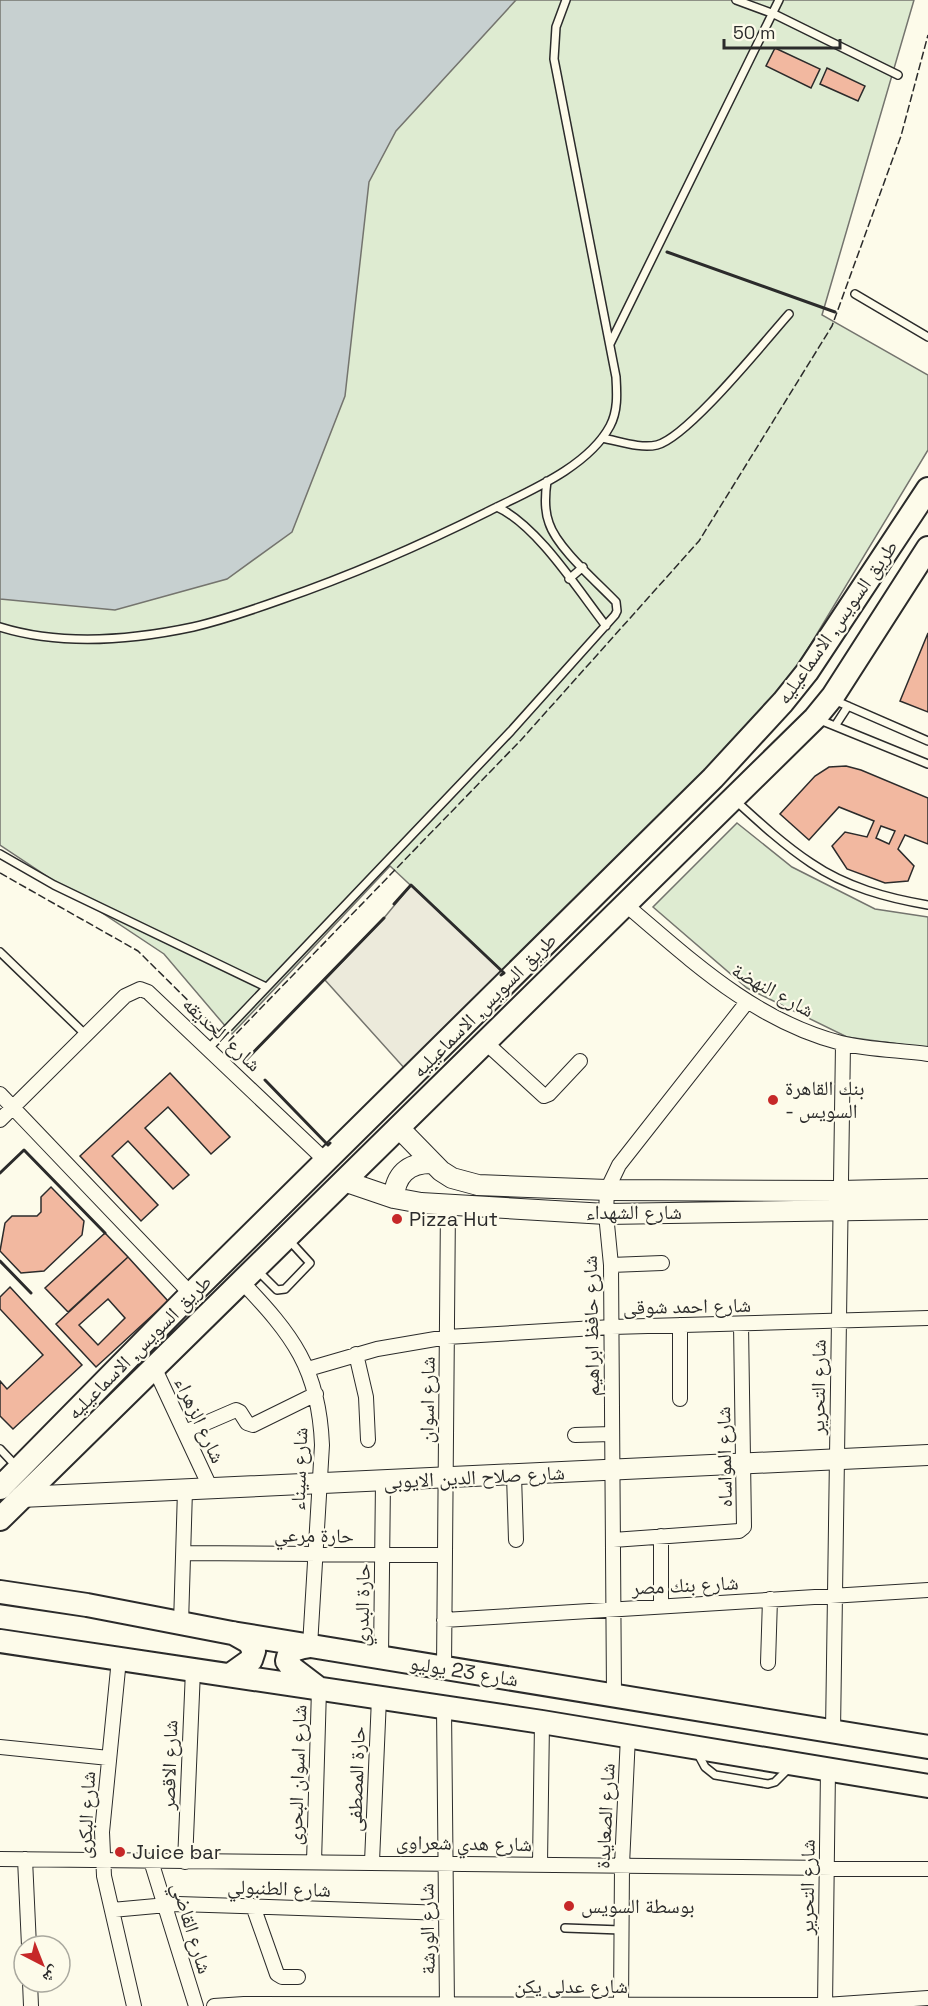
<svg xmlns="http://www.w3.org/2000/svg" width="928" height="2006" font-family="'Space Grotesk','Noto Naskh Arabic',sans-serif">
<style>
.green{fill:#deebd1;stroke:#74746e;stroke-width:1.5}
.parking{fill:#eceadb;stroke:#74746e;stroke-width:1.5}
.water{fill:#c7d0d0;stroke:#74746e;stroke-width:1.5}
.building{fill:#f2b8a0;stroke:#2b2b2b;stroke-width:1.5;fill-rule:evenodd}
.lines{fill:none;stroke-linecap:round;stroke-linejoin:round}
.lane-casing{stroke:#2b2b2b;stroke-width:10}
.street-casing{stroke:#2b2b2b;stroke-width:16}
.secondary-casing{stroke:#2b2b2b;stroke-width:22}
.primary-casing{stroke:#2b2b2b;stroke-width:26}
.lane{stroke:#fdfbea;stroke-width:7}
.street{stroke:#fdfbea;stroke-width:14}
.secondary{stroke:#fdfbea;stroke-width:20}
.primary{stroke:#fdfbea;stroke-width:22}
.fence{stroke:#2b2b2b;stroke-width:1.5;stroke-dasharray:8 3;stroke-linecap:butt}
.wall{stroke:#2b2b2b;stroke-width:3}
.poi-dot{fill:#c62828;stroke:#fdfbea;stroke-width:2}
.labels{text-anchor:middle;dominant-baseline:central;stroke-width:4.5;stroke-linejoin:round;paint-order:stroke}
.street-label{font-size:20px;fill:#2b2b2b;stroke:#fdfbea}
.poi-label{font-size:20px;fill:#2b2b2b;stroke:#fdfbea;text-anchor:start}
</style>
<rect width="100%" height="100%" fill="#fdfbea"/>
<path class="green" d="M 0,0 L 914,0 L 822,315 L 928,375 L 928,450 L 777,700 L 504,973 L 390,866 L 232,1034 L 164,954 L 0,845 Z
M 737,823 L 792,867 L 875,909 L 928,917 L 928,1048 L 847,1037 L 747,988 L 653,907 Z"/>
<path class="parking" d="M 411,885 L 504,973 L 406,1070 L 325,980 L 384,918 Z"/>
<path class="water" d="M 0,0 L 516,0 L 396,131 L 369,182 L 345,396 L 292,532 L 227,579 L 115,610 L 0,599 Z"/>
<path class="building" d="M 775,48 L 820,69 L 811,88 L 766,66 Z
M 827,68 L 865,86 L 858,101 L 820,84 Z
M 928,633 L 928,712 L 900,701 Z
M 846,766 L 861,770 L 928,798 L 928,844 L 905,835 L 898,849 L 914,866 L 908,881 L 885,883 L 847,869 L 832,846 L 845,832 L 867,837 L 874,821 L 839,807 L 809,840 L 780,814 L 815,776 L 829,767 ZM 881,826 L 895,831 L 889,844 L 876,838 Z
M 170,1073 L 230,1137 L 211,1154 L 168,1107 L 145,1128 L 189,1175 L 173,1189 L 128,1141 L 112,1156 L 158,1205 L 141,1221 L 80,1156 Z
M 51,1187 L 84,1221 L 82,1235 L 44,1271 L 21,1273 L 0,1251 L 5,1223 L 12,1216 L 37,1216 L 41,1212 L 41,1197 Z
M 105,1233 L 128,1257 L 68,1312 L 45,1288 Z
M 128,1257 L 168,1301 L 96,1367 L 56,1324 ZM 108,1299 L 125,1318 L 98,1345 L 79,1325 Z
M 10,1287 L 82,1365 L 13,1429 L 0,1416 L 0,1381 L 7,1389 L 43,1355 L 0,1309 L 0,1297 Z"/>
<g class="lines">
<g class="lane-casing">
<path id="lane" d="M 736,0 L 774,14 L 898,75
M 855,294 L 928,337
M 610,344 L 779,0
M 602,438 C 619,441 640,449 657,445 C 688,437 764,342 789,314
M 497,507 C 537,525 578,590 606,626
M 569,579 L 583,567
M 0,627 C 61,646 132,640 193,627 C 223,620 252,610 280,600 C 352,575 421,545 489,511 C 529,491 588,467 610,426 C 618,411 617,394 616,377 L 554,59 L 556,27 L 566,0
M 834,700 L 928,741
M 820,720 L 928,764
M 835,726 L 848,706
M 736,801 C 760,823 784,845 811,863 C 846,887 887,898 928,905
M 0,854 L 54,885 L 266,987
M 0,952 L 86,1035
M 209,1048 L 511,731 L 615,615 L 617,611 L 616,602 C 597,582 557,548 549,523 C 544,510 545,495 547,481
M 257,1270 L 277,1290 L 285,1289 L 310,1263 L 288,1239
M 0,1449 L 17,1467
M 698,1754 L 705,1767 L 715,1775 L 768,1784 L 775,1782 L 788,1769
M 565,1928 L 621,1930"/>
</g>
<g class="street-casing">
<path id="street" d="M 626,905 C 692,961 755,1021 841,1043 C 869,1050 900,1050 928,1054
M 485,1042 L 544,1096 L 549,1094 L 580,1061
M 0,1094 L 191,1294
M 0,1120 L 125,996 L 140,989 L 148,992 L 326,1161
M 611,1265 L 662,1263
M 241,1281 C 293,1335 319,1369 322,1445 L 310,1646
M 680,1325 L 680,1399
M 356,1354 L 366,1397 L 368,1440
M 154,1367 L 211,1489
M 308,1369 L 377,1349 L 447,1337 L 612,1327 L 928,1318
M 185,1432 L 236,1410 L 240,1412 L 247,1423 L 253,1425 L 316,1394
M 575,1435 L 612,1434
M 514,1475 L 516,1540
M 661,1536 L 661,1606
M 613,1540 L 739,1531 L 744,1527 L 741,1324
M 183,1553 L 445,1555
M 444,1620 L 928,1590
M 181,1624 L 185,1490
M 381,1657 L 383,1481
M 119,1659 L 102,1832 L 104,1876 L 134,2006
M 768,1663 L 770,1599
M 444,1668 L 448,1205
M 614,1695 L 611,1265 L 606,1214 L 607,1190 L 619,1165 L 747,1002
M 444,1708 L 447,2006
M 833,1731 L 843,1044
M 0,1747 L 109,1758
M 0,1859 L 928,1869
M 25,1859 L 29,1946
M 151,1861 L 196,2006
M 185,1862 L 193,1670
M 314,1862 L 319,1689
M 372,1862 L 379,1698
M 540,1864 L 542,1722
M 253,1906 L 277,1974 L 282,1977 L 298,1977
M 112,1910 L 178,1904 L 446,1913
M 30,1982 L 31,2006
M 214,2006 L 244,2004 L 825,2005 L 928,1998
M 621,2006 L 622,1865 L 628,1736
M 825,2006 L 828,1769"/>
</g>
<g class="secondary-casing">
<path id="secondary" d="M 398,1127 L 441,1171 L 452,1178 L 478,1185 L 607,1190 L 840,1191 L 928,1189
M 344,1181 L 394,1198 L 421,1203 L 606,1214 L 928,1209
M 394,1198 C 395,1175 408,1163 431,1163
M 21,1497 L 928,1455"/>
</g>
<g class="primary-casing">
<path id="primary" d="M 0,1488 L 191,1294 L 713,778 L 783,702 L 807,672 L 928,489
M 0,1519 L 815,718 L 833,696 L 928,548
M 0,1592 L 87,1605 L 232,1633 L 928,1747
M 0,1641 L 542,1722 L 928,1786
M 310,1646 C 300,1648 289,1648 287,1661 L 292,1668 L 317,1687
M 230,1675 L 251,1660 L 254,1651 L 249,1642 L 233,1633"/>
</g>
<use href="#lane" class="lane"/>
<use href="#street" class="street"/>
<use href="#secondary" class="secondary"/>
<use href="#primary" class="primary"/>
<path class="fence" d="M 0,873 L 138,951 L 229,1041 L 521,740 L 699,541 L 832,326 L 901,136 L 928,35"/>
<path class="wall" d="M 667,252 L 835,312
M 394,904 L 411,885 L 504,973 L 501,975
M 253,1070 L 244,1062 L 384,918
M 265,1080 L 328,1145 L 330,1143
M 0,1173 L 24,1150 L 105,1233
M 0,1261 L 31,1293"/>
</g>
<g class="poi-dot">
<circle cx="773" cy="1100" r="6"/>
<circle cx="397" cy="1219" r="6"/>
<circle cx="120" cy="1852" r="6"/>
<circle cx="569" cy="1906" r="6"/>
</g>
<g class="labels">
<g class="street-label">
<text transform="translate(837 622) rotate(-55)">طريق السويس, الاسماعيليه</text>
<text transform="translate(773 990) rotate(29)">شارع النهضة</text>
<text transform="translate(484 1005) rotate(-45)">طريق السويس, الاسماعيليه</text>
<text transform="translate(222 1034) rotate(43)">شارع الحديقه</text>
<text x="634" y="1212">شارع الشهداء</text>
<text transform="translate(687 1306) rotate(-1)">شارع احمد شوقى</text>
<text transform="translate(591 1326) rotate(-91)">شارع حافظ ابراهيم</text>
<text transform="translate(139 1347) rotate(-45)">طريق السويس, الاسماعيليه</text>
<text transform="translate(818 1387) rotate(-89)">شارع التحرير</text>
<text transform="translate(427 1400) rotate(-89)">شارع اسوان</text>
<text transform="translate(200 1420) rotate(65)">شارع الزهراء</text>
<text transform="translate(724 1457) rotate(-91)">شارع المواساه</text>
<text transform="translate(299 1469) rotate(-88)">شارع سيناء</text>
<text transform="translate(474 1477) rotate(-3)">شارع صلاح الدين الايوبى</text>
<text transform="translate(314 1535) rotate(1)">حارة مرعي</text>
<text transform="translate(685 1585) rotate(-3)">شارع بنك مصر</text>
<text transform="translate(362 1605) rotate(-89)">حارة البدري</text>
<text transform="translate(464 1671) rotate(9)">شارع 23 يوليو</text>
<text transform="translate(169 1765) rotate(-88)">شارع الاقصر</text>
<text transform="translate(297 1775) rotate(-88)">شارع اسوان البحرى</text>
<text transform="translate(356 1779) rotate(-88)">حارة المصطفى</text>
<text transform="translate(86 1815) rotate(-87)">شارع البكرى</text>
<text transform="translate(605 1816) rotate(-87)">شارع الصعايدة</text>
<text transform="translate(464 1843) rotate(1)">شارع هدي شعراوى</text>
<text transform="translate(807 1887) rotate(-89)">شارع التحرير</text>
<text transform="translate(279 1888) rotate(2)">شارع الطنبولي</text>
<text transform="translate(192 1928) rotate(73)">شارع القاضي</text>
<text transform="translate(427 1929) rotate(-91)">شارع الورشة</text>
<text x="571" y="1986">شارع عدلى يكن</text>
</g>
<g class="poi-label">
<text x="785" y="1088">بنك القاهرة<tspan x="785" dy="23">- السويس</tspan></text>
<text x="409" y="1219">Pizza Hut</text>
<text x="132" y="1852">Juice bar</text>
<text x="581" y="1906">بوسطة السويس</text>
</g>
</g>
<g transform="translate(42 1964) rotate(138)"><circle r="28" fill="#fdfbea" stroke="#a9a89e" stroke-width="1.5"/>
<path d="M0-4.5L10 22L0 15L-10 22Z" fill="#c62828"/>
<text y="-9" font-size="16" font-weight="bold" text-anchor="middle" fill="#2b2b2b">ش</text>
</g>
<path d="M724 39v9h116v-9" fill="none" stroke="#2b2b2b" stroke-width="3"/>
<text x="733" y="39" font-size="18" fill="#2b2b2b" stroke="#fdfbea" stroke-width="4.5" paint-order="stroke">50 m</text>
</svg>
